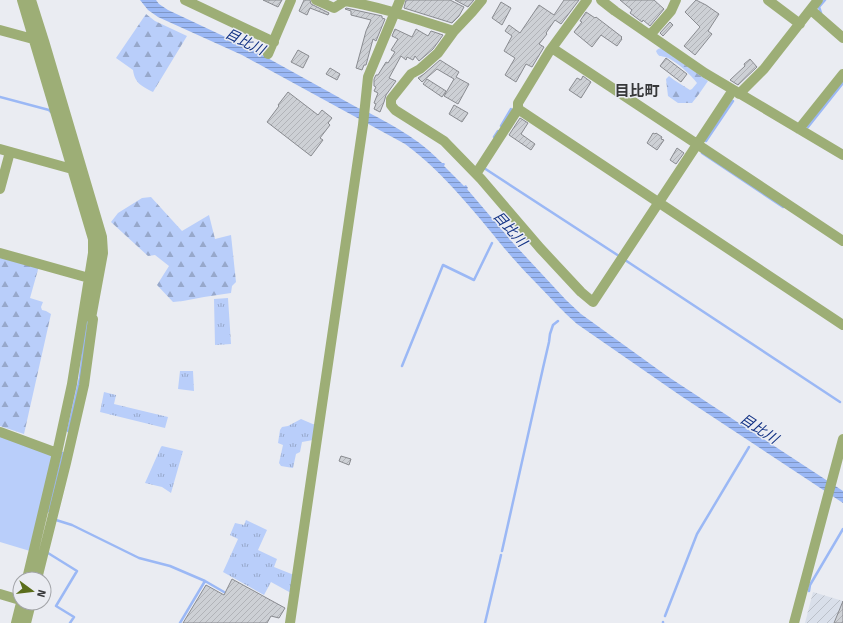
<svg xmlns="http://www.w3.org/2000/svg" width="843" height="623" font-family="'Fira Sans','Noto Sans JP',sans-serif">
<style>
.industrial{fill:url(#industrial-furrows)}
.grass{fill:url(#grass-tufts)}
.forest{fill:url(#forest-firs)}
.pitch{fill:#b9cefa}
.water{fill:url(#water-rules)}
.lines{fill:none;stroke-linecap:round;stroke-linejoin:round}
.stream{stroke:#9bb8f5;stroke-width:2.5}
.building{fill:url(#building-hatch);stroke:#898b90}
.minor{stroke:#9dae76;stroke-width:10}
.tertiary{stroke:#9dae76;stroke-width:10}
.labels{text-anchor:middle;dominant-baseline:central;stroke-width:3;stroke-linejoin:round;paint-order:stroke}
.water-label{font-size:14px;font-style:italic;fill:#113184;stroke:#eaecf2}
.quarter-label{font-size:15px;font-weight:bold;fill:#37383a;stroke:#eaecf2}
</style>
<defs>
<pattern id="industrial-furrows" width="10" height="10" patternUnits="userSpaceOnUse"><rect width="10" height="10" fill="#d9dfea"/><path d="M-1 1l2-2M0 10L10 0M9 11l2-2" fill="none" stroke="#bbc0c9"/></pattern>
<pattern id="grass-tufts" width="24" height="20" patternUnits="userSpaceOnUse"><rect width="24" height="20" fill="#b9cefa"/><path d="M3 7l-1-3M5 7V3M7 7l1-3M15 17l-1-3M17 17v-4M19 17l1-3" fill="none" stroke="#97a8cb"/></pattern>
<pattern id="forest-firs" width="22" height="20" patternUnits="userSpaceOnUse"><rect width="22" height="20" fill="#b9cefa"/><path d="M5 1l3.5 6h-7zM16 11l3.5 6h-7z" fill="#97a8cb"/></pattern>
<pattern id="water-rules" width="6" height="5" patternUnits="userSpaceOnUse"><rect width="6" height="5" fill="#9bb8f5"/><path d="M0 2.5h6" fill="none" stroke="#7f97c7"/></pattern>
<pattern id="building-hatch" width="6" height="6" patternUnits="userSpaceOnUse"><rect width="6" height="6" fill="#cdd0d5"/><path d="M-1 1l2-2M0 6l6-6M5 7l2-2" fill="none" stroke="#b1b3b8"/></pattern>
</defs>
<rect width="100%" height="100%" fill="#eaecf2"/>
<path class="industrial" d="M 813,592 L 843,601 L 843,623 L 805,623 Z"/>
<path class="grass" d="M 228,298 L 231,344 L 215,345 L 214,299 Z
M 180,371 L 193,371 L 194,391 L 178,389 Z
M 104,392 L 116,395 L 114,404 L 168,417 L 165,428 L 100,412 Z
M 301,419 L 315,425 L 313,440 L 302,442 L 300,452 L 296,454 L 293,468 L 281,466 L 279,463 L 283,445 L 278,443 L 280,430 L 282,427 L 288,426 Z
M 162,446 L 183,451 L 171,493 L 162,487 L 145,483 L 161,447 Z
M 246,520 L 267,530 L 258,550 L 277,559 L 274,567 L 294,575 L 291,593 L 271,582 L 264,595 L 223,572 L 238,539 L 230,535 L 235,523 L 244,525 Z"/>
<path class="forest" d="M 146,14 L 155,21 L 187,36 L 153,92 C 142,86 135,84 133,70 L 116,58 Z
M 661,48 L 708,81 L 699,94 L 692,103 L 678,103 L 668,96 L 666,79 L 669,76 L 674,80 L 690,90 L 692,89 L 697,83 C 691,75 677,62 668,58 C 662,55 659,59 656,51 L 658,49 Z
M 151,197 L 182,231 L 209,215 L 215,239 L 231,235 L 236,282 L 232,286 L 231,293 L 204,297 L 183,301 L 173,302 L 157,285 L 169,266 L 155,255 L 148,256 L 111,222 L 118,213 L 142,198 Z
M 0,256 L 39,266 L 30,298 L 43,302 L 41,307 L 42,310 L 46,311 L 51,314 L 24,434 L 0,426 Z"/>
<path class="pitch" d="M 0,436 L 53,455 L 30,551 L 0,542 Z"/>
<path class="water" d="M 140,0 L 156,0 L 159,4 L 168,10 L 253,50 L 358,108 L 362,109 C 392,125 418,138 442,163 L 444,163 L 445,164 L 444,166 L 464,186 L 466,185 L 468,188 L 467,189 L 514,244 L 566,300 L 581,314 L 667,376 L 843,491 L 843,503 L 681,396 L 577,324 C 563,312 551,298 538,285 C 529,276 520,266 511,256 C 479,218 446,174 405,144 L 242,55 L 158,17 L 148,10 Z"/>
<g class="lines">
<path class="stream" d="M 821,13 L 819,7 L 825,0
M 0,97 L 49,110 L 51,112
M 501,126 L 511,109
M 808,127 L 843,83
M 494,137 L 498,131
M 706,141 L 733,101
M 702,153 L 783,207
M 484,168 L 619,256
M 625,260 L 840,402
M 402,366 L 443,265 L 474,280 L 492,243
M 68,431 L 80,378 L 87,319
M 49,511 L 63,453
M 56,520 L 72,525 L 139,558 L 170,566 L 205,581 L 224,592
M 502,551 L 543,368 L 549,342 L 550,334 L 553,325 L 558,321
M 48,553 L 77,571 L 56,606 L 74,617 L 70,623
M 809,591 L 810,585 L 843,529
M 665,616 L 697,534 L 749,447
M 180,623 L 205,581
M 485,623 L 501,555
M 663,623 L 663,622"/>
</g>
<path class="building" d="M 263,0 L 282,0 L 278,7 Z
M 304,0 L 310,0 L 311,4 L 329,13 L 328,15 L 310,8 L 307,15 L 299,11 Z
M 406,0 L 450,0 L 464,7 L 459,16 L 452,23 L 404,8 Z
M 455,0 L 474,0 L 468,7 Z
M 564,0 L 579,0 L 561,24 L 555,20 L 546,33 L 547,34 L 539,44 L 544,47 L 532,67 L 526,64 L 516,82 L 505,75 L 515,58 L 504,51 L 512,36 L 505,31 L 509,25 L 520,33 L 539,5 L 554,15 Z
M 620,0 L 654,0 L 664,9 L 650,26 L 643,20 L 642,22 L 630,13 L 632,10 Z
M 696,0 L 706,5 L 719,14 L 708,31 L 712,34 L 695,55 L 684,46 L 700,27 L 685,12 Z
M 501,2 L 511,8 L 502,25 L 492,18 Z
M 346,8 L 382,16 L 382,18 L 385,19 L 376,41 L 373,39 L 366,65 L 364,65 L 362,70 L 356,68 L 366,31 L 371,20 L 351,15 L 351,11 L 345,9 Z
M 586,12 L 595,18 L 596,17 L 622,37 L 621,38 L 622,39 L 617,46 L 601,35 L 592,47 L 574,32 L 582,22 L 580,21 Z
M 670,22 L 673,25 L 663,36 L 660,33 Z
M 395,29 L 412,37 L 416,29 L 428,36 L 431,31 L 443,35 L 433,49 L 419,61 L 415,56 L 413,60 L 407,57 L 406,60 L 401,56 L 389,78 L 396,81 L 386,95 L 384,102 L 380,112 L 374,109 L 376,104 L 374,103 L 378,93 L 374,91 L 376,87 L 374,86 L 374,79 L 376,75 L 378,75 L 386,62 L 388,63 L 395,52 L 391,50 L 398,39 L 392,36 Z
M 298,50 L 309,56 L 303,68 L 291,62 Z
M 666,58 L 687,74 L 681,82 L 660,66 Z
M 750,59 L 757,67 L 738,85 L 730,80 L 745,66 L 744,64 Z
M 440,60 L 459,72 L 456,77 L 469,84 L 458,104 L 444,96 L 454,79 L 437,69 L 422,82 L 418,78 L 424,74 Z
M 330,68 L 340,74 L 337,80 L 326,74 Z
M 583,76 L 591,82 L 581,98 L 569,90 L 577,78 L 581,80 Z
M 427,79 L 446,91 L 442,97 L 423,84 Z
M 288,92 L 318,115 L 322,110 L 332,118 L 328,123 L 330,125 L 320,138 L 323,140 L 311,156 L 267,122 L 279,106 L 278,105 Z
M 454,105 L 468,113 L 462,122 L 449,114 Z
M 520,118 L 528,123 L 521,134 L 535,144 L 531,150 L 509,135 Z
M 653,133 L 655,134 L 656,133 L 662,137 L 661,139 L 664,140 L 657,150 L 647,143 Z
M 677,148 L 684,153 L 676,164 L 670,160 Z
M 341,456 L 351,459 L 349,465 L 339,461 Z
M 232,579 L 285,608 L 279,618 L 271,616 L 267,623 L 183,623 L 206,585 L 224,595 Z
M 843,601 L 843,623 L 834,623 Z"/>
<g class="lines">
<path class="minor" d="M 22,0 L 93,239 L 93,253 L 72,384 L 57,453 L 27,579
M 31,0 L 44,41 L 37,43
M 185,0 L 274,42
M 316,0 L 334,8 L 345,1 C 382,7 418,20 454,31
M 482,0 L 472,12 L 454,31 L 438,53 L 420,69 L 411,74 L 391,99 L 391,105 L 395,110 L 444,141 L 481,179 L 540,248 L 581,292 L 593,302 L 733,90
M 601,0 L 615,11 L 705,73 L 843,155
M 768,0 L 800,24
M 811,10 L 843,38
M 0,30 L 33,39
M 650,35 L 671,11 L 676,0
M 44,41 L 102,237 L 103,253 L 91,318
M 552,48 L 843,241
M 268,54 L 291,0
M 739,94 L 764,69 L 818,0
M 518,109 L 843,325
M 799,129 L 843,74
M 0,149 L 72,169
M 476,174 L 518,109 L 518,103 L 549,52 L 587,0
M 0,189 L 10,152
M 0,253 L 89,278
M 0,432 L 57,453
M 37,579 L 66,463 L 84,385 L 93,319
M 0,594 L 20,600
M 16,623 L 21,603
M 26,623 L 31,603
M 290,623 L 363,125 L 368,77 L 400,0"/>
<path class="tertiary" d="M 794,623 L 843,439"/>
</g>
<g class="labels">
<g class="water-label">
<text transform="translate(245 42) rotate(26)">目比川</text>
<text transform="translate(510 229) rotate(48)">目比川</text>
<text transform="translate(759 429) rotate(33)">目比川</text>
</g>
<g class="quarter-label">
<text x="637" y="91">目比町</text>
</g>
</g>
<g transform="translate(32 591) rotate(105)"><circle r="19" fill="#eaecf2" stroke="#a2a4a8"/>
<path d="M0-3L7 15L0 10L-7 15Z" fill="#5a6d1b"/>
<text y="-6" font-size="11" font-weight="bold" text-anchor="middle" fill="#37383a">N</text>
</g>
</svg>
